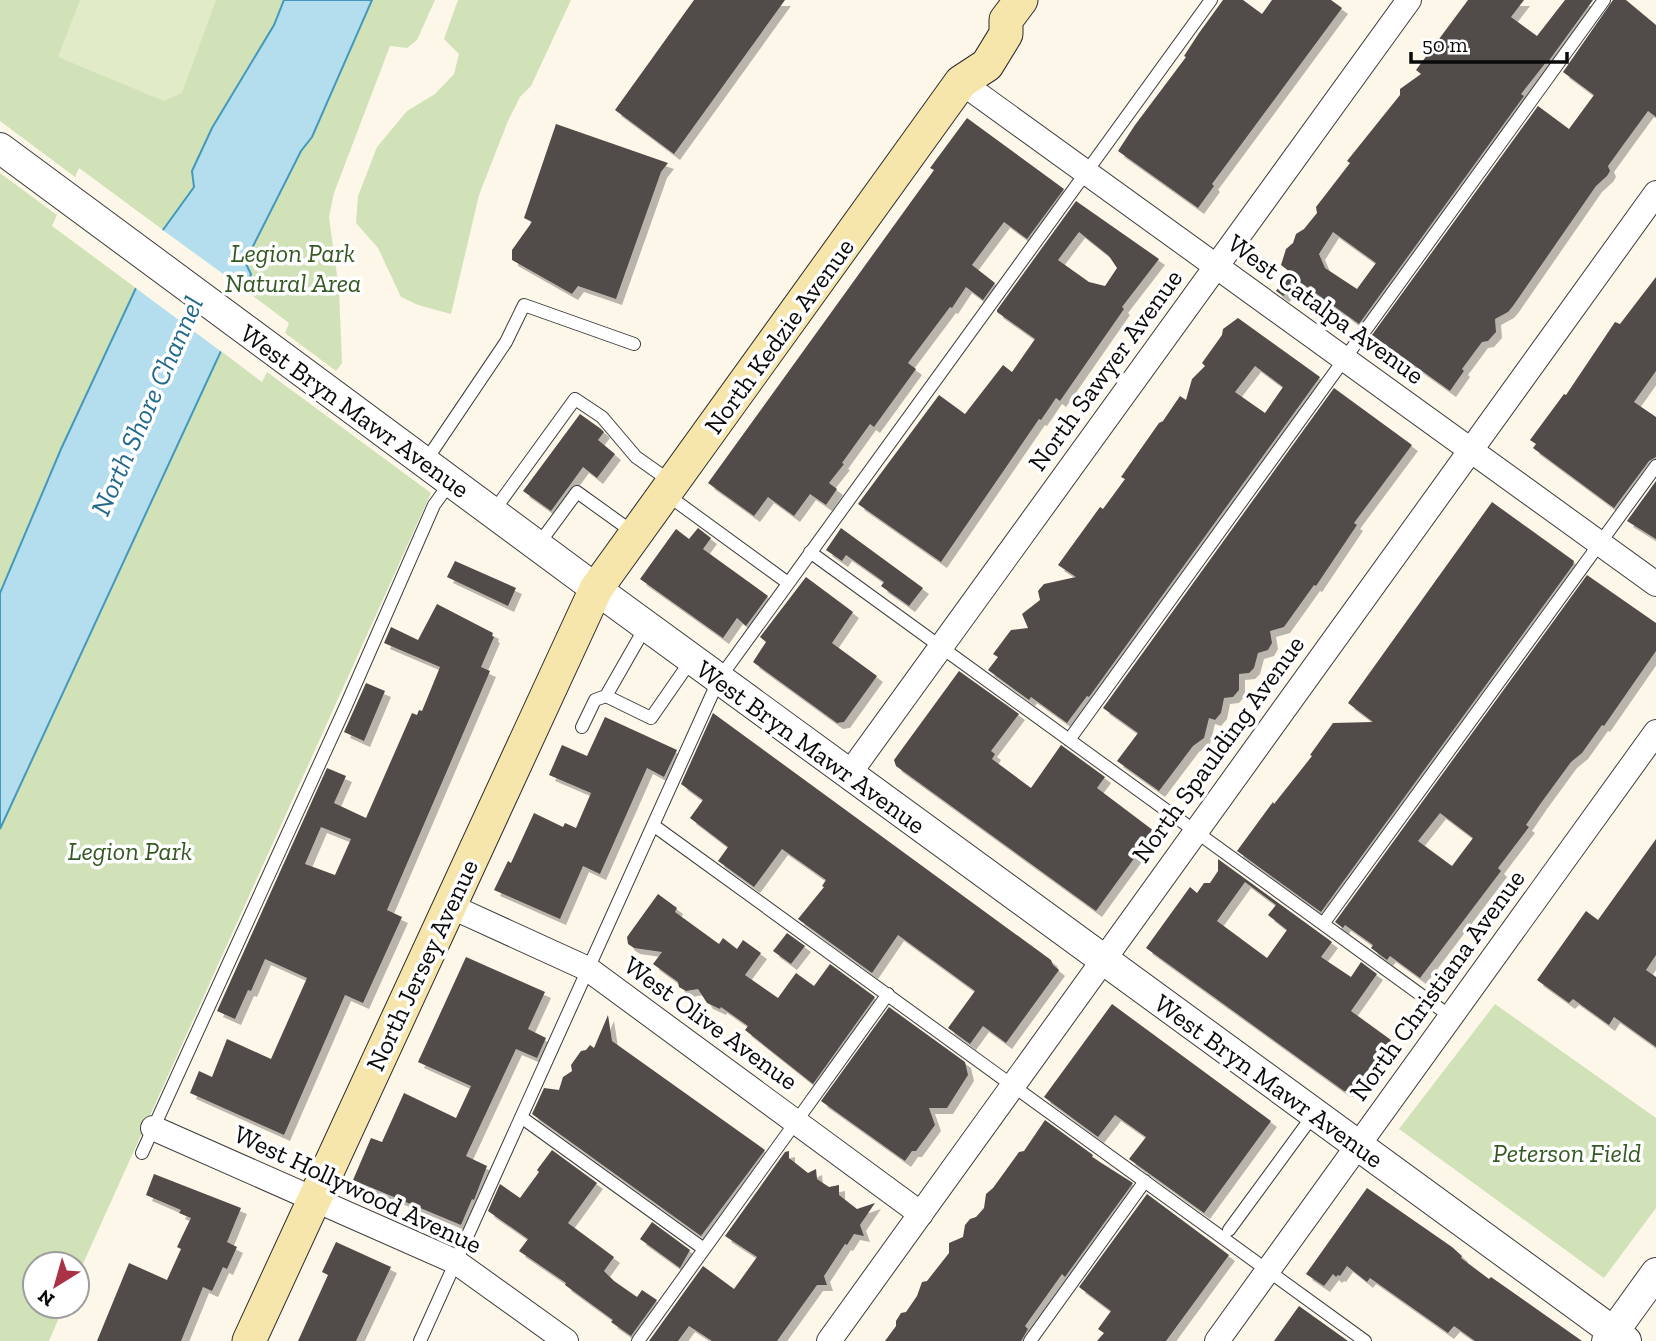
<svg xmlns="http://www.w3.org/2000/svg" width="1656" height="1341" font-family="'Zilla Slab',serif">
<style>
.green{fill:#d2e2b8}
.pitch{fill:#e2ebc8}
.water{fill:#b4deee;stroke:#4399bd;stroke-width:2}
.pier{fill:#fdf7ea}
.building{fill:#514b48;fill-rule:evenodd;filter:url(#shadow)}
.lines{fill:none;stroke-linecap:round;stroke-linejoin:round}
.service-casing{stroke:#3d3d3d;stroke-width:14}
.minor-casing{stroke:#3d3d3d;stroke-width:26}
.tertiary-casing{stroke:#3d3d3d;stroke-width:32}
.secondary-casing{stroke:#2c2c2c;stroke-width:35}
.service{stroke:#fff;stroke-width:12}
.minor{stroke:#fff;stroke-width:24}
.tertiary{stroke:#fff;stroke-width:30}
.secondary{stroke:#f6e6ac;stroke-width:33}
.labels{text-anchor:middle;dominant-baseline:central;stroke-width:7;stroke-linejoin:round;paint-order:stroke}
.park-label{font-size:26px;font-style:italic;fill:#345923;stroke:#fff}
.street-label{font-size:26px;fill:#0a0a0a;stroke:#fff}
.water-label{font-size:28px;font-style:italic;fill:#23698c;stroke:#fff}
</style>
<defs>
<filter id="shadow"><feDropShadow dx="6" dy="6" stdDeviation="0" flood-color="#0004"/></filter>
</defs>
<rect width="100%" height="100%" fill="#fdf7ea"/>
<path class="green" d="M 0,0 L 284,0 L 274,25 L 192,171 L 194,187 L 163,230 L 79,168 L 75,177 L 0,121 Z
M 372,0 L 435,0 L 417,40 L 407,48 L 390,46 L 334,193 L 329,217 L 339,290 L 342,363 L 336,371 L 285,333 L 289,323 L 245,290 L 251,274 L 245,263 L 301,151 L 312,137 Z
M 458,0 L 571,0 L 531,86 L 520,97 L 508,121 L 479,195 L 451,314 L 418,305 L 401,297 L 378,248 L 356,223 L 358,196 L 377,147 L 407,111 L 435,94 L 454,74 L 459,54 L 444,39 Z
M 0,173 L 57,215 L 52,226 L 136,288 L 61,449 L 0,593 Z
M 221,351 L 262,382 L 267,372 L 431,493 L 77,1277 L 77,1264 L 35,1264 L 35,1306 L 64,1306 L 49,1341 L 0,1341 L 0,828 Z
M 1495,1004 L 1656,1118 L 1656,1208 L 1604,1278 L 1399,1129 Z"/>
<path class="pitch" d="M 80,0 L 216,0 L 182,93 L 164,101 L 58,57 Z"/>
<path class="water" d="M 284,0 L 372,0 L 312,137 L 301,151 L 245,262 L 251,274 L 221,351 L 0,829 L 0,593 L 61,449 L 163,230 L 194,187 L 192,171 L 212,128 L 274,25 Z"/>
<path class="pier" d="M 160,228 L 248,292 L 223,353 L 133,286 Z"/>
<path class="building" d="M 694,0 L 785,0 L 674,154 L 615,110 Z
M 1223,0 L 1243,0 L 1262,14 L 1272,0 L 1331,0 L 1342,8 L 1212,184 L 1214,186 L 1198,208 L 1118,151 L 1135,125 L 1186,57 L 1184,56 L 1199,33 Z
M 1468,0 L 1524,0 L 1511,17 L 1537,36 L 1565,0 L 1593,0 L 1548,62 L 1547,61 L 1521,94 L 1524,96 L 1359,324 L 1300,282 L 1283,296 L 1276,291 L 1290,272 L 1281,265 L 1286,249 L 1293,243 L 1296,234 L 1304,229 L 1317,213 L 1316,207 L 1350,163 L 1347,161 L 1400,95 L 1400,89 L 1421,74 L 1416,70 ZM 1333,232 L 1376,263 L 1357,289 L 1325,268 L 1319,254 Z
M 1613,0 L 1626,0 L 1656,25 L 1656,117 L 1648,111 L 1629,137 L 1608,166 L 1610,171 L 1607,176 L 1596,186 L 1513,306 L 1508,312 L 1495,319 L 1496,332 L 1488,341 L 1482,342 L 1462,369 L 1464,371 L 1450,391 L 1372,335 L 1538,106 L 1569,129 L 1594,95 L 1563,72 Z
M 967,118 L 1064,189 L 1027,239 L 1004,222 L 992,238 L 972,265 L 995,283 L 983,300 L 966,287 L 952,308 L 950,307 L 908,363 L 916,369 L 874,427 L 870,424 L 842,463 L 844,464 L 829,483 L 837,489 L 826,505 L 810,494 L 794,516 L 768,497 L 754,516 L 708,483 L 934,170 L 930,168 Z
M 556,124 L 668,163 L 661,172 L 616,299 L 578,286 L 572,294 L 512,260 L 512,250 L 532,222 L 524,218 Z
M 1076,201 L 1159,259 L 1122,307 L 1124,309 L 1060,401 L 1056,398 L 1041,420 L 1039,419 L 941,562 L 858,504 L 939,395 L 965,414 L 1003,365 L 1012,372 L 1035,339 L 997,312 L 997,310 ZM 1079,232 L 1109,256 L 1117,268 L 1105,286 L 1089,282 L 1058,260 Z
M 1656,277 L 1656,371 L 1634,402 L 1656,417 L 1656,457 L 1649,461 L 1614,508 L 1533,448 L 1536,444 L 1530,440 L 1564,394 L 1566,395 L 1615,322 L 1620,324 Z
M 1238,318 L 1320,377 L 1089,697 L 1087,696 L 1067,723 L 1031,697 L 1029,700 L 988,670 L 998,657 L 993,654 L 1011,630 L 1028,628 L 1022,614 L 1040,600 L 1038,591 L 1044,584 L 1076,577 L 1058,565 L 1100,507 L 1103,509 L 1125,479 L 1121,477 L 1159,423 L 1163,421 L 1180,396 L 1186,400 L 1192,379 L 1205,366 L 1202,363 L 1222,335 L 1223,329 ZM 1255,366 L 1283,387 L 1265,413 L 1235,392 Z
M 1334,388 L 1412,445 L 1354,523 L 1357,525 L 1316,586 L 1314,585 L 1284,627 L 1270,631 L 1272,643 L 1268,650 L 1258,653 L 1254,668 L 1249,673 L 1239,674 L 1239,690 L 1233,697 L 1224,698 L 1221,713 L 1215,720 L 1209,718 L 1204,738 L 1193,746 L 1159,791 L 1117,761 L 1138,733 L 1103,708 Z
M 580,414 L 601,429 L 604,432 L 598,440 L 615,454 L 597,478 L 583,467 L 551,511 L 523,491 Z
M 1656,481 L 1656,539 L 1627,521 Z
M 1492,502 L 1574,561 L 1573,565 L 1321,912 L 1237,851 L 1273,802 L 1274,804 L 1312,756 L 1310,755 L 1333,723 L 1373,722 L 1348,703 Z
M 698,528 L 711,538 L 703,549 L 768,596 L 746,626 L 737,618 L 723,638 L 640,579 L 676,529 L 689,539 Z
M 841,528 L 923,588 L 909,606 L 881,586 L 884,582 L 846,555 L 842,561 L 826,550 Z
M 455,561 L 516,588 L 508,606 L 447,577 Z
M 1587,575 L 1656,623 L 1656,651 L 1604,726 L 1602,725 L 1582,753 L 1571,762 L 1541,803 L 1526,825 L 1529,827 L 1498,868 L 1501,871 L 1420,978 L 1390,956 L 1387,960 L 1371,948 L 1373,945 L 1345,925 L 1343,928 L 1335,922 ZM 1440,813 L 1473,838 L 1452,866 L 1418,841 Z
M 806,577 L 853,612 L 832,643 L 877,676 L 844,722 L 837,723 L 753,662 L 766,642 L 760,637 Z
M 437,604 L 493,633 L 492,636 L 494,637 L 481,667 L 490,671 L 387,910 L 402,917 L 363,1003 L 345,995 L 284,1135 L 190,1093 L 199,1071 L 212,1077 L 227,1039 L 271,1059 L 307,978 L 265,959 L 251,991 L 248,990 L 235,1019 L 217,1011 L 327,768 L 346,776 L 334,803 L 366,818 L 412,713 L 417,715 L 419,710 L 422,711 L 440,667 L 384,643 L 391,627 L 418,640 ZM 321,827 L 351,839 L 335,875 L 305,864 Z
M 959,671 L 1019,714 L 991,751 L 995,754 L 992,759 L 1031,788 L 1061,745 L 1105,777 L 1097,788 L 1154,831 L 1096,911 L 896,766 L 894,760 Z
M 366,683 L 385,691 L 364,741 L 344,732 Z
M 713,713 L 1051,960 L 1053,965 L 1059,970 L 1006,1043 L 983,1026 L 970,1044 L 948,1028 L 975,991 L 898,935 L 872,973 L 798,919 L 824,887 L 822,886 L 826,880 L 782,849 L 754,887 L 718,861 L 728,847 L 690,818 L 703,800 L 681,784 Z
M 605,717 L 677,750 L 664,777 L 647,768 L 600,874 L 583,866 L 560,919 L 494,890 L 508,861 L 511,863 L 534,813 L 563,827 L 565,823 L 576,828 L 591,793 L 549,775 L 562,745 L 587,756 Z
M 1656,839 L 1656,955 L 1646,970 L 1656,977 L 1656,1047 L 1614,1017 L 1609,1025 L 1573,999 L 1569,1003 L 1537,980 L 1586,911 L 1598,920 Z
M 1218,859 L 1332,942 L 1321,957 L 1351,977 L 1361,962 L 1377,974 L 1351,1011 L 1391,1040 L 1352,1091 L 1344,1091 L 1146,948 L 1190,887 L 1197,893 L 1204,883 L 1210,883 L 1218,871 ZM 1245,882 L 1276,905 L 1268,915 L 1287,930 L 1267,958 L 1217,921 Z
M 658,894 L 677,908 L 675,912 L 719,944 L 723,938 L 737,949 L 743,940 L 761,953 L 745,975 L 778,998 L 796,973 L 814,986 L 830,964 L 875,997 L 813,1084 L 745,1030 L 748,1026 L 721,1007 L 720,1009 L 707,1003 L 698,989 L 686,991 L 679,987 L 678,982 L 653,964 L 662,952 L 634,948 L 628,944 L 627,937 Z
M 787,933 L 805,946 L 791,964 L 773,951 Z
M 466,957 L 545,992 L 528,1029 L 546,1038 L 537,1058 L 516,1049 L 466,1156 L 487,1166 L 474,1200 L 472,1199 L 461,1225 L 353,1180 L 371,1138 L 382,1142 L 404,1093 L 456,1118 L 471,1086 L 418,1062 Z
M 1112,1004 L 1271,1121 L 1204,1213 L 1129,1159 L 1146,1137 L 1115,1115 L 1098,1137 L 1044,1097 Z
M 889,1007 L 965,1062 L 968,1075 L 947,1108 L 929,1108 L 935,1125 L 916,1151 L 912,1151 L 905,1161 L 821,1101 Z
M 608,1015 L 612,1041 L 765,1150 L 701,1236 L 532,1114 L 544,1088 L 559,1090 L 563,1077 L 572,1071 L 571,1065 L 581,1051 L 586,1050 L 590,1045 L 594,1048 Z
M 1045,1120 L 1093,1155 L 1092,1157 L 1133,1183 L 1065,1277 L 1062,1274 L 1025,1326 L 1028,1329 L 1021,1341 L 885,1341 L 896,1326 L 896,1321 L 901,1313 L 906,1312 L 917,1296 L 922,1282 L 927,1281 L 949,1253 L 949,1243 L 963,1237 L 965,1225 L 970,1219 L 976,1217 L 984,1208 L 986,1194 L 993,1188 L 1019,1152 L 1024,1151 Z
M 552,1150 L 597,1183 L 568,1223 L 614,1257 L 604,1271 L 614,1281 L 637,1297 L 642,1290 L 657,1300 L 631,1336 L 611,1322 L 613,1320 L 565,1285 L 566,1283 L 519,1251 L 528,1239 L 488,1211 L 500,1184 L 520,1198 L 539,1172 L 537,1170 Z
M 789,1151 L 789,1158 L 808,1173 L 816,1169 L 817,1179 L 829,1187 L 839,1185 L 839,1195 L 857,1209 L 875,1203 L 860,1225 L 864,1236 L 854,1234 L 847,1245 L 845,1244 L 824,1276 L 827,1285 L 817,1285 L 777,1341 L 712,1341 L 689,1326 L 678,1341 L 649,1341 L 703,1266 L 734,1289 L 757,1257 L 725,1236 L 785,1152 Z
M 154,1174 L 241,1208 L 227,1242 L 237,1247 L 227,1269 L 223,1267 L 212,1291 L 203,1287 L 181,1341 L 97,1341 L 129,1263 L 167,1280 L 181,1249 L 177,1247 L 191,1218 L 179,1213 L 181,1210 L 146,1195 Z
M 1367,1188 L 1452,1247 L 1462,1256 L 1461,1258 L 1489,1279 L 1491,1277 L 1582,1341 L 1475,1341 L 1454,1326 L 1448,1333 L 1370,1278 L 1367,1282 L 1347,1266 L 1340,1276 L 1338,1275 L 1336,1277 L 1333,1274 L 1324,1286 L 1306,1274 Z
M 1147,1194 L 1229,1255 L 1166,1341 L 1097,1341 L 1104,1333 L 1098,1329 L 1111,1311 L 1079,1287 Z
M 652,1222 L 690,1250 L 680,1268 L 640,1239 Z
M 336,1242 L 391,1267 L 356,1341 L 298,1341 L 328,1275 L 322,1272 Z
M 1299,1306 L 1348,1341 L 1274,1341 Z"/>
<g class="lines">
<g class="service-casing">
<path id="service" d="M 425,462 L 506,342 L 524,305 L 634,344
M 666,494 L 788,583
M 493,512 L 575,399 L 602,417 L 636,457 L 670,481
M 538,545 L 577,492 L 634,533
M 810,552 L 1450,1016
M 606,696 L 651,718 L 692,659
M 582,727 L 595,700 L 606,696 L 646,626
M 1069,740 L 1604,0
M 653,825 L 1365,1341
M 1323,924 L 1656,466
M 521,1117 L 704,1249
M 142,1153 L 345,708 L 434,505 L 450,483
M 1229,1230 L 1314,1114
M 420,1341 L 719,679 L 1211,0
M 638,1341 L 888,994
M 1030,1341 L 1145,1181"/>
</g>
<g class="minor-casing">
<path id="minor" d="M 961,82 L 1656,584
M 849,774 L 1409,0
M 450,906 L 588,969 L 921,1214
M 153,1128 L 456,1262 L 566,1341
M 829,1341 L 1656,193
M 1217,1341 L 1656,732"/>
</g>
<g class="tertiary-casing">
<path id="tertiary" d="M 0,148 L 596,589 L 1626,1341
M 1607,1341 L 1656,1273"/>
</g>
<g class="secondary-casing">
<path id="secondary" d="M 249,1341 L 596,589 L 961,82 L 987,65 L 1006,34 L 1006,20 L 1021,0"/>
</g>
<use href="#service" class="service"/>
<use href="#minor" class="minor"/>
<use href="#tertiary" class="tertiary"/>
<use href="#secondary" class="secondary"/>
</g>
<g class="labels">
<g class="park-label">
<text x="293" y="253">Legion Park<tspan x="293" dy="30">Natural Area</tspan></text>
<text x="130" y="851">Legion Park</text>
<text x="1567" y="1153">Peterson Field</text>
</g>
<g class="street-label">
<text transform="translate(1326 309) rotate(36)">West Catalpa Avenue</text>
<text transform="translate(779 336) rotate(-54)">North Kedzie Avenue</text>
<text transform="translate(1105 370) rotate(-54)">North Sawyer Avenue</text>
<text transform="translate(355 411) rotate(36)">West Bryn Mawr Avenue</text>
<text transform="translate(811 747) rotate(36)">West Bryn Mawr Avenue</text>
<text transform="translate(1218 749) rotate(-54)">North Spaulding Avenue</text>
<text transform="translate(422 965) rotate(-65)">North Jersey Avenue</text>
<text transform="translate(1437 985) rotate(-54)">North Christiana Avenue</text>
<text transform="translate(711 1023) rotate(36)">West Olive Avenue</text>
<text transform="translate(1269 1081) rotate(36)">West Bryn Mawr Avenue</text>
<text transform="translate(358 1189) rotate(25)">West Hollywood Avenue</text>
</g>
<g class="water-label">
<text transform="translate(147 406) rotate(-66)">North Shore Channel</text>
</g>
</g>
<g transform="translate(56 1285) rotate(217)"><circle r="33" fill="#ffffff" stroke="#9d9d9d" stroke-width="2"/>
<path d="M0-5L12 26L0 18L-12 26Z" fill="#a93345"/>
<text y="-10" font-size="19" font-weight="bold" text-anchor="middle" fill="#0a0a0a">N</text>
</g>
<path d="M1411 52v10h156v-10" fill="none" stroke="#0a0a0a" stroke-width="3.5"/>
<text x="1422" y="52" font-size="21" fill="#0a0a0a" stroke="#ffffff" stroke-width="5" paint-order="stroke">50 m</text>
</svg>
